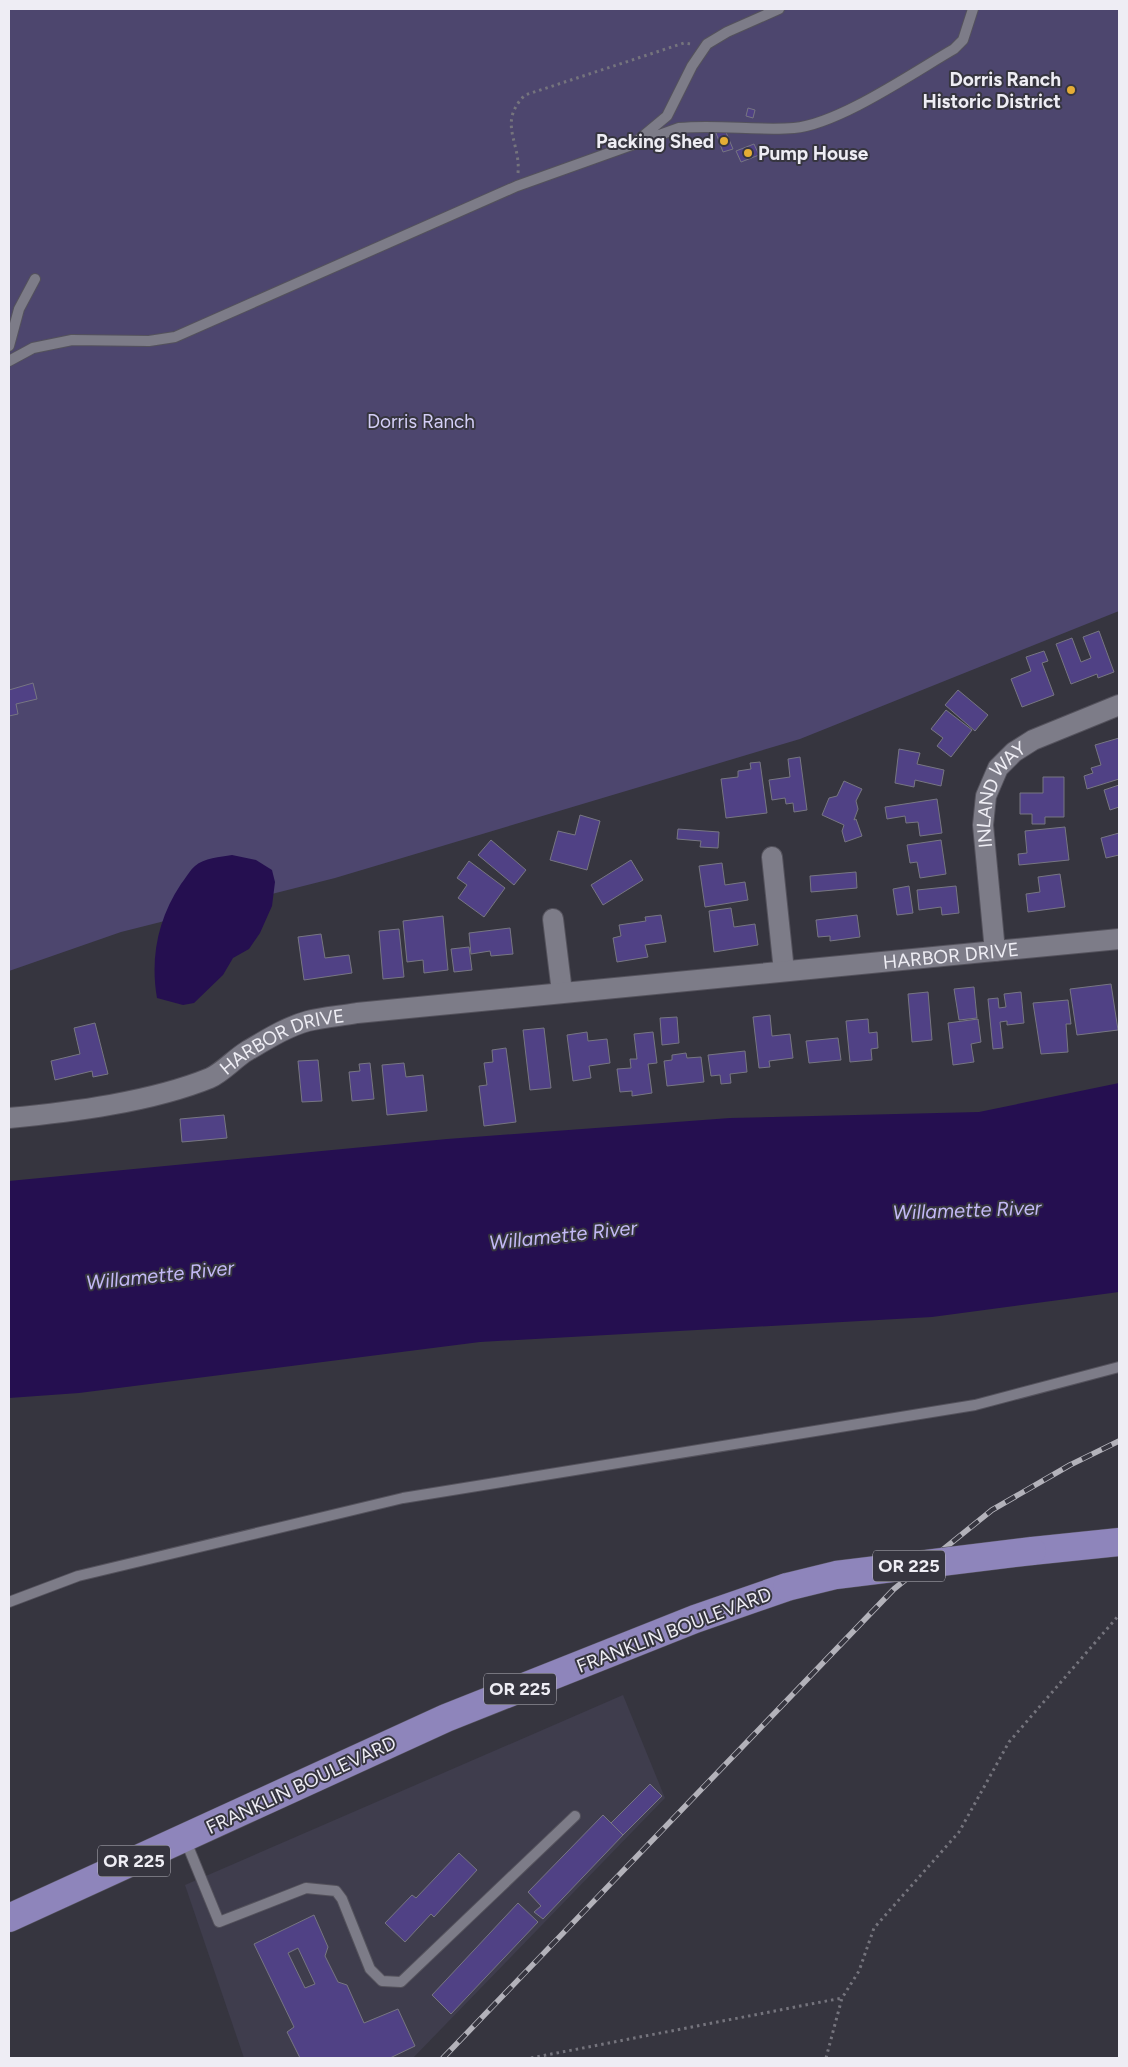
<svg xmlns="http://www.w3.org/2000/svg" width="1128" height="2067" font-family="Figtree,sans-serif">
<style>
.built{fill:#3f3d4d}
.green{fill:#4d466e}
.water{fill:#250f50}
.building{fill:#504185;stroke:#777682;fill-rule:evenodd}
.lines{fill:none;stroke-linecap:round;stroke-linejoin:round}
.lane-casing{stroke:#54525c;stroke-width:12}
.street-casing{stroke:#54525c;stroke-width:22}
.primary-casing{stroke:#54525c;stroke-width:29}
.path{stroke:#75747d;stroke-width:3;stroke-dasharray:2.5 4;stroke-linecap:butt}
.lane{stroke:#7d7c88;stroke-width:10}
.street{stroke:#7d7c88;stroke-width:20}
.primary{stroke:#8e85bb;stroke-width:28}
.rail-casing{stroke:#b3b2ba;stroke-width:5.5}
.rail{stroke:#36353f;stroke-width:4;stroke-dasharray:11;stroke-linecap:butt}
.primary-bridge-casing{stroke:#54525c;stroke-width:29;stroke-linecap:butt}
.primary-bridge{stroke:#8e85bb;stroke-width:28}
.poi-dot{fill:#e5ad36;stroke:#36353f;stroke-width:2}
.labels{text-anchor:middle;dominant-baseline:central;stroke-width:4;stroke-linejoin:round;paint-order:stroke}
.shield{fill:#36353f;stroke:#b7b6be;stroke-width:1}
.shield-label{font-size:18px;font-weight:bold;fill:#eeedf4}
.poi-label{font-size:19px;font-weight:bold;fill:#eeedf4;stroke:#36353f;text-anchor:end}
.park-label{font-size:19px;fill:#d3cef6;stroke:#36353f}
.street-label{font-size:19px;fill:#eeedf4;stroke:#36353f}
.water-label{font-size:20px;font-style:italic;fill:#c3b9f5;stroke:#36353f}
</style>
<rect width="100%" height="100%" fill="#36353f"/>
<path class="built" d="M 623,1695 L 665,1798 L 413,2058 L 244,2058 L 185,1885 Z"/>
<path class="green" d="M 9,9 L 1119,9 L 1119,611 L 800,739 L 335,878 L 121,932 L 9,971 Z"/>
<path class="water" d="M 232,855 L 256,860 L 272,870 L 275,882 L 272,906 L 260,933 L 249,949 L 233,958 L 223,975 L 194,1003 L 183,1005 L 157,998 C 150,958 158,918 181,884 C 185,879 190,870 195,866 C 204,858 220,857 232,855 Z
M 1119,1083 L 1119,1292 L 932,1317 L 480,1342 L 79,1393 L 9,1398 L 9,1181 L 447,1139 L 730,1118 L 979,1112 Z"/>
<path class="building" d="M 748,108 L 755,110 L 753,118 L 746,116 Z
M 725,130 L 733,149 L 723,152 L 716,133 Z
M 754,144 L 759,155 L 741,162 L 736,151 Z
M 1099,631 L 1114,672 L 1098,678 L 1097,674 L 1071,684 L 1056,644 L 1072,638 L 1081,662 L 1091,658 L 1083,637 Z
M 1044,651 L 1048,661 L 1042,663 L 1054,695 L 1022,707 L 1011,679 L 1031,671 L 1026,657 Z
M 33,683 L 37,699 L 16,704 L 18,714 L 9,716 L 9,690 Z
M 958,690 L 988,715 L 975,731 L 945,705 Z
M 946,710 L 972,730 L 951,757 L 937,746 L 943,738 L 931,729 Z
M 1119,738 L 1119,779 L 1087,789 L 1084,776 L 1093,773 L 1091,768 L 1101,765 L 1095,745 Z
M 899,749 L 920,753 L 917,764 L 944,770 L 941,786 L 915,780 L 914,787 L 895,783 Z
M 800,757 L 807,810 L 794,812 L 793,803 L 786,804 L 785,798 L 772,800 L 769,780 L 790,777 L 788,759 Z
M 760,762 L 767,813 L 726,818 L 721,779 L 738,777 L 738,771 L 751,769 L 750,763 Z
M 1043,777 L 1064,777 L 1064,817 L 1045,817 L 1045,824 L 1032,824 L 1032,814 L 1020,814 L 1020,793 L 1043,793 Z
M 844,781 L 862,789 L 856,801 L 858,809 L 854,820 L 856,819 L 862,836 L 845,842 L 842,831 L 844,825 L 822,815 L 829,798 L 837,796 Z
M 1119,785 L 1119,807 L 1110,810 L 1104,790 Z
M 937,799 L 942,833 L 920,836 L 918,822 L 906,823 L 905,816 L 887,819 L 885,807 Z
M 580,815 L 600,821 L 587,870 L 550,860 L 558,831 L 575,835 Z
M 1065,827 L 1069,860 L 1019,865 L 1018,854 L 1027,853 L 1025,831 Z
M 678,829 L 719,832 L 718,848 L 700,847 L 701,841 L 677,839 Z
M 1119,833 L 1119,855 L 1106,858 L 1101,838 Z
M 491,840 L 526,870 L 514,885 L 478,855 Z
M 941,840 L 946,874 L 920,878 L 917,862 L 910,863 L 907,845 Z
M 631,860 L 643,880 L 603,905 L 591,885 Z
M 469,861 L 505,888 L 484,917 L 458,898 L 467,885 L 457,878 Z
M 722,863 L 725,885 L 745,882 L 748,900 L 705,907 L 699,866 Z
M 856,872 L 857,888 L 811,892 L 810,876 Z
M 1060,874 L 1065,907 L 1028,912 L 1026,894 L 1040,892 L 1038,877 Z
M 909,886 L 913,913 L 897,915 L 893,889 Z
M 956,886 L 959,913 L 942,915 L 941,907 L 919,910 L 917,890 Z
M 731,908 L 734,927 L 755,924 L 758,945 L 714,952 L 709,911 Z
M 661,915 L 666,942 L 645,945 L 648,957 L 617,962 L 613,938 L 621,936 L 619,925 L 646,921 L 645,917 Z
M 857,915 L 860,937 L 830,941 L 830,936 L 818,937 L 816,920 Z
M 443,916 L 448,970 L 424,973 L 423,960 L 407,962 L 403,921 Z
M 510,928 L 513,954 L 491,956 L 490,951 L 471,954 L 469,933 Z
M 399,929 L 404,977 L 383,979 L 379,931 Z
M 321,934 L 325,958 L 349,955 L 352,973 L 304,980 L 298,937 Z
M 469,947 L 472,970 L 454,972 L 451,949 Z
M 1111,984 L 1118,1030 L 1077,1035 L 1070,989 Z
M 974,987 L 977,1018 L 959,1020 L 954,989 Z
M 928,992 L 932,1040 L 912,1042 L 908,994 Z
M 1021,992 L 1024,1023 L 1007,1025 L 1007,1021 L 1000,1022 L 1003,1048 L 993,1049 L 988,999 L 998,998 L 999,1008 L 1006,1007 L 1004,994 Z
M 1068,1000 L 1071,1024 L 1066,1024 L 1068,1052 L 1041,1054 L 1033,1003 Z
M 770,1015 L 772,1036 L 790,1034 L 793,1058 L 769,1061 L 770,1067 L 759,1068 L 753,1017 Z
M 677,1017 L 679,1043 L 662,1045 L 660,1018 Z
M 868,1019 L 869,1033 L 877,1032 L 878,1048 L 871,1049 L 872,1060 L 850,1062 L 846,1021 Z
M 978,1019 L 981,1042 L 971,1044 L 974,1062 L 953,1065 L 948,1023 Z
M 95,1023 L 108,1074 L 93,1077 L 92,1071 L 55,1080 L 51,1061 L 80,1054 L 74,1028 Z
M 544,1028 L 551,1088 L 530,1090 L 523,1030 Z
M 587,1032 L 588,1041 L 607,1039 L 610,1063 L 589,1066 L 591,1078 L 573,1081 L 567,1035 Z
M 653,1032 L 657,1063 L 648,1064 L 652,1093 L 632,1096 L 632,1091 L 620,1092 L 617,1069 L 631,1068 L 630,1059 L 637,1059 L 634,1034 Z
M 838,1038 L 841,1060 L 809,1063 L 806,1041 Z
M 506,1048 L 516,1122 L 484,1126 L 479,1086 L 487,1085 L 484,1063 L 493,1062 L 492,1050 Z
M 745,1051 L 747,1072 L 730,1074 L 731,1083 L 721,1084 L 720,1075 L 711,1076 L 708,1055 Z
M 686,1053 L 687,1058 L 701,1057 L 704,1082 L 667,1086 L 664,1061 L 672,1060 L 672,1055 Z
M 318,1060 L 322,1101 L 302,1102 L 298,1061 Z
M 370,1063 L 374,1099 L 352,1101 L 349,1072 L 360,1071 L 359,1064 Z
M 404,1063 L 406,1077 L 423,1075 L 427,1111 L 387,1115 L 382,1065 Z
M 224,1115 L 227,1138 L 182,1142 L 180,1119 Z
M 650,1784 L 662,1796 L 623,1835 L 611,1823 Z
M 603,1815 L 623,1835 L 543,1919 L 534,1912 L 541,1906 L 528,1892 Z
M 459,1853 L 477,1870 L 434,1917 L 431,1914 L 405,1942 L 385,1923 L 412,1895 L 416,1898 Z
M 518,1903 L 538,1922 L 451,2014 L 432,1995 Z
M 314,1915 L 328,1947 L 325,1956 L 338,1982 L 347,1985 L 364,2023 L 398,2009 L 415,2046 L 390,2058 L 300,2058 L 287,2032 L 294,2027 L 254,1944 ZM 298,1948 L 315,1984 L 305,1988 L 288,1953 Z"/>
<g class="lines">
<g class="lane-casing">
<path id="lane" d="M 637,141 L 667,116 L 692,66 L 707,44 L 727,32 L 779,9
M 9,346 L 19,309 L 35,279
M 9,361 L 33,348 L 72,340 L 149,341 L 175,337 L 517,186 L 679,128 C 717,124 756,131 794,128 C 839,124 914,72 954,49 L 963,40 L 973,9
M 9,1602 L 78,1576 L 403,1498 L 975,1405 L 1119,1367
M 185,1839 L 219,1922 L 306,1888 L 336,1891 L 342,1899 L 370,1969 L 382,1981 L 401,1982 L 575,1816"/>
</g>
<g class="street-casing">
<g id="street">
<path d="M 772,857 L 784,971"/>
<path d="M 553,919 L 562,992"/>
<path id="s1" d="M 995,951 L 983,825 L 986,796 L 998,768 L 1014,752 L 1033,740 L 1119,705"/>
<path id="s2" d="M 9,1118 C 72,1112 151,1102 210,1078 C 223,1072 234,1059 247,1051 C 266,1040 286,1027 308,1021 C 324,1017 341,1016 357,1013 L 1119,939"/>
</g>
</g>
<g class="primary-casing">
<path id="primary" d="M 1032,1551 L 1119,1542
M 9,1918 L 446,1718 L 695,1619 L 787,1587"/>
</g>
<path class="path" d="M 518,173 C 521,142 497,123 525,95 L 684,43 L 691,44
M 531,2058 L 842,1998
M 826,2058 L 842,1998 L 859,1971 L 874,1928 L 959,1832 L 1009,1742 L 1119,1615"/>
<use href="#lane" class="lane"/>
<use href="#street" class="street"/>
<use href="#primary" class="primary"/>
<g class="rail-casing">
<path id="rail" d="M 443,2058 L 894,1589 L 992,1510 L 1070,1465 L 1119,1441"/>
</g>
<use href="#rail" class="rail"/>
<g class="primary-bridge-casing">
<path id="primary-bridge" d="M 787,1587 L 836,1575 L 1032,1551"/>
</g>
<use href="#primary-bridge" class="primary-bridge"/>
</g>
<g class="poi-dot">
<circle cx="1071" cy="90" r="5"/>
<circle cx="724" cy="141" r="5"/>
<circle cx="748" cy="153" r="5"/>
</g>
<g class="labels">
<g class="shield">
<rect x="873" y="1550.5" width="72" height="31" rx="4"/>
<rect x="484" y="1673.5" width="72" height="31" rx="4"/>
<rect x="98" y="1845.5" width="72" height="31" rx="4"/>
</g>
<g class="shield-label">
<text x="909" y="1566">OR 225</text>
<text x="520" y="1689">OR 225</text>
<text x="134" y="1861">OR 225</text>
</g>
<g class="poi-label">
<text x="1061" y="79">Dorris Ranch<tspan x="1061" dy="22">Historic District</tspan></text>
<text x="714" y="141">Packing Shed</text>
<text x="758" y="153" text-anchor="start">Pump House</text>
</g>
<g class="park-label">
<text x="421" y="421">Dorris Ranch</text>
</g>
<g class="street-label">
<text stroke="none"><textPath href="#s1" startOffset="162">INLAND WAY</textPath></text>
<text stroke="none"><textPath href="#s2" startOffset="966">HARBOR DRIVE</textPath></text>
<text stroke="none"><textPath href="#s2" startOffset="288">HARBOR DRIVE</textPath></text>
<text transform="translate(674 1630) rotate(-21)">FRANKLIN BOULEVARD</text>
<text transform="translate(301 1785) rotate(-25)">FRANKLIN BOULEVARD</text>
</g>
<g class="water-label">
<text transform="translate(967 1210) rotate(-2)">Willamette River</text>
<text transform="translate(563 1235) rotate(-6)">Willamette River</text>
<text transform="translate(160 1275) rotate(-6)">Willamette River</text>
</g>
</g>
<rect width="1128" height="2067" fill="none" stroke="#eeedf4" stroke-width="20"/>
</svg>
